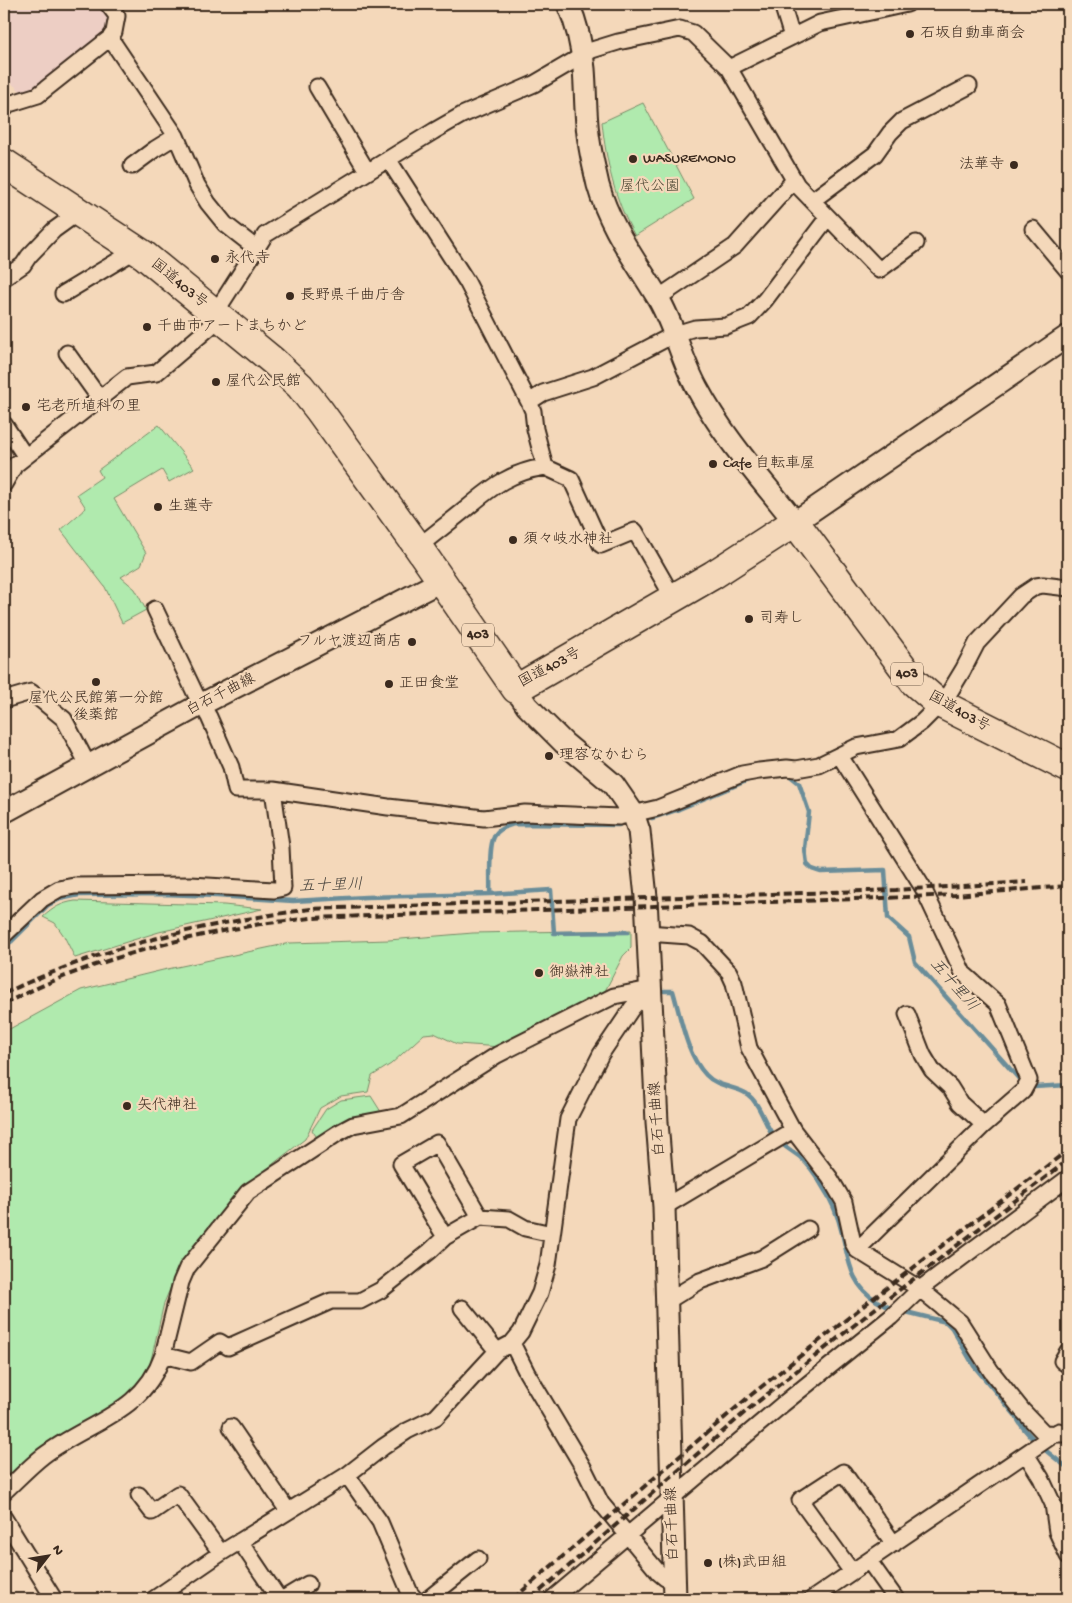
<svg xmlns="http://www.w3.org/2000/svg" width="1072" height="1603" font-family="'Gochi Hand','Klee One',sans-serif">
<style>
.built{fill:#edcec4}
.green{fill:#b0eaae;stroke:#768a66}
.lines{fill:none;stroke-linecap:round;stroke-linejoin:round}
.stream{stroke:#6a8d99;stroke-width:4.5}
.street-casing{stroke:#3b2a1e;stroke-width:19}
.secondary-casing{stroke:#3b2a1e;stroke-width:25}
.highway-casing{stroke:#3b2a1e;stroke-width:31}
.street{stroke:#f4d8ba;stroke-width:15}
.secondary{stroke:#f4d8ba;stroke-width:21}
.highway{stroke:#f4d8ba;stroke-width:28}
.rail{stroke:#3b2a1e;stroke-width:4;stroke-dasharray:8 4;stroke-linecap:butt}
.poi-dot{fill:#3b2a1e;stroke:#f4d8ba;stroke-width:2}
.labels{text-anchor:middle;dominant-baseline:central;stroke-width:4.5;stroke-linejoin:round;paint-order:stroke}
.shield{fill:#f4d8ba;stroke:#725e4d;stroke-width:1}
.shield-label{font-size:14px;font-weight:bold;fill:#3b2a1e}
.poi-label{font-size:15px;fill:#3b2a1e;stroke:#f4d8ba;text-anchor:start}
.park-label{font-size:15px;fill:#4d4734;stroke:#f4d8ba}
.street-label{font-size:15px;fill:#3b2a1e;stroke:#f4d8ba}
.water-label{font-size:16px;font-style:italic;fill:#47433d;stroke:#f4d8ba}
</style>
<rect width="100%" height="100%" fill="#f4d8ba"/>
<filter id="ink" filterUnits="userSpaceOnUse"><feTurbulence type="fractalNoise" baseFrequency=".02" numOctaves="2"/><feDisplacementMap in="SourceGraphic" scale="10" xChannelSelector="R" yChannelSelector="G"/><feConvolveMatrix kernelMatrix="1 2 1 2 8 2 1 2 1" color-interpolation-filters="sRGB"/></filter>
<g filter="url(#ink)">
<path class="built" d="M 4,4 L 100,4 L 110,18 L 107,32 L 35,88 L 20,91 L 4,76 Z"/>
<path class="green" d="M 643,103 L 694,199 L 635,236 C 615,201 606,162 602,122 Z
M 159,425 L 194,468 L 169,482 L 162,470 L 114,499 L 146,553 L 141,565 L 121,577 L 135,589 L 146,610 L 122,623 L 105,587 L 61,530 L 86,508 L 77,494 L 102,477 L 98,470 Z
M 75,901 L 224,905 L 262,909 L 159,932 L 75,958 L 64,936 L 55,923 L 43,917 C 53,908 61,903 75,901 Z
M 631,930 L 631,948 L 623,956 L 603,995 L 501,1047 L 457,1044 L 434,1033 L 424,1034 L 391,1064 L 372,1076 L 368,1092 L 341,1096 L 320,1108 L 305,1139 L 241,1189 L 179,1268 L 164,1303 L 149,1369 L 138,1387 L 124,1401 L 4,1485 L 4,1032 L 81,990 L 163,970 L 290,943 L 389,940 L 473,933 Z
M 371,1096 L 383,1115 L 318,1139 L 312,1130 L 326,1109 L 341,1100 Z"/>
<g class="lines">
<path class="stream" d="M 785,774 L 789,775 L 799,783 L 809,812 L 805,849 L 807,864 L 812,869 L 821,872 L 885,870 L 888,918 L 909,937 L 915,962 L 1020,1080 L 1034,1087 L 1068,1085
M 652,818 L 679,809 L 751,779
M 490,894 L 551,890 L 554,933 L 628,932
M 4,946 L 12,941 L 48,905 L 60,899 L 79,895 L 163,894 L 217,896 L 293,901 L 366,897 L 490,894 C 491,881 488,848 494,837 C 497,829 506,827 514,824 L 619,825
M 664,991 L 673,991 C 681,1018 686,1054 706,1075 C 717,1087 734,1086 747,1094 C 760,1103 764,1123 773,1135 C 781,1145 791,1150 800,1157 C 808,1164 816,1175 821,1184 C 831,1199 838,1215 842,1233 C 849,1260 850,1285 877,1301 C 883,1304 888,1308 894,1309
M 902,1311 L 946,1322 L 952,1328 L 974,1366 L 1016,1416 C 1025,1436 1051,1455 1068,1468"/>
<g class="street-casing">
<path id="street" d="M 782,4 L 792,37
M 110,38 L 176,136 L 197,185 L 208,203 L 225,224 L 257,249
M 317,87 L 367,171
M 4,110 L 9,104 L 38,95 L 110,38 L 114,32 L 117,16 L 108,4
M 388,159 L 467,282 L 529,402 L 533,411 L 535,429 L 545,467 C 511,472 493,486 467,508 C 451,521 434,534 418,547
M 132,166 L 155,149 L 176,136
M 813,200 L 875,154 L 890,133 L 902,121 L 969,86
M 828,217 L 879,270 L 916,243
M 1033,229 L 1068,271
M 4,278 L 23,265 L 29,256 L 54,230 L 72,217 L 77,209
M 63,294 L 126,256 L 134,248
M 658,298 L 735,246 L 794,180
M 67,353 L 100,399
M 529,402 L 543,393 L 593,377 L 675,334 L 695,328 L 726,326 L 749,317 L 765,300 L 828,217 L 797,185 L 729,68
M 4,424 L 25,456
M 545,467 L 571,479 L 601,545 L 635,531 L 674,599
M 4,484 L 15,465 L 127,377 L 156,373 L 210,327 L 221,304 L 265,235 L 434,131 L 462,115 L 534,84 L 592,50 L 618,42 L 680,29 L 693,33 L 729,68 L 820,23 L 907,4
M 155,609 L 195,693 L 209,717 L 231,767 L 236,790 L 273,790 L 388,807 L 484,818 L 525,813 L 619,817 L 641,812 L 658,808 L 742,774 L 759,771 L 787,768 L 796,769 L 819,765 L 856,747 L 899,739 L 922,722 L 946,698 L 963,670 L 977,643 L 1021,596 L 1036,586 L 1043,585 L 1068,588
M 4,700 L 31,692 L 64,719 L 88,765
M 840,756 L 923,888 L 963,973 L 998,1004 L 1029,1080 L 1023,1091 L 984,1125 L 857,1250
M 647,933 L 689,936 L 702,943 L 729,972 L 734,983 L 749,1048 L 793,1130 L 830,1178 L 844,1202 L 853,1243 L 857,1250 L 920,1289 L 960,1322 L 991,1371 L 1022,1410 L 1044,1433 L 1068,1434
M 4,935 L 42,899 L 59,889 L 75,886 L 191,885 L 274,890 L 283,888 L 281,847 L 273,790
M 907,1014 L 923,1055 L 932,1070 L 950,1087 L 960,1103 L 984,1125
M 664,1207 L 793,1130
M 445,1237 L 401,1164 L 437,1143 L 480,1217
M 666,1298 L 674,1297 L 700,1281 L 762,1258 L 808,1229
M 462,1308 L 497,1351
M 512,1343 L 527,1373 L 583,1467 L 601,1503 L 659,1573 L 665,1578 L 675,1579
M 1068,1351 L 1062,1361 L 1068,1365
M 163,1355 L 191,1362 L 220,1342 L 228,1347 L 331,1301 L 360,1301 L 381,1290 L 430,1251 L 445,1237 L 480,1217 L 509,1219 L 525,1228 L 552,1234
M 231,1427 L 288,1511
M 1026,1454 L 1041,1478 L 1053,1504 L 1057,1532 L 1068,1556
M 347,1475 L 380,1522 L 410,1593 L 415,1599
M 4,1492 C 17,1480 29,1467 43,1456 C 88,1421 142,1415 163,1355 L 181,1282 L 187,1268 L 248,1192 L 338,1133 L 353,1125 L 401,1116 L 497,1055 L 598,1004 L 614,996 L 650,989
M 139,1495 L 152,1512 L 178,1494 L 221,1553
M 4,1518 L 54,1599
M 240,1541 L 279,1599
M 869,1561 L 896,1599
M 852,1572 L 800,1500 L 843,1472 L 894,1544
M 154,1599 L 221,1553 L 347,1475 L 383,1447 L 407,1431 L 436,1417 L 497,1351 L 512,1343 L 521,1332 L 540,1293 L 548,1265 L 568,1119 L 601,1054 L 632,1008 L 650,989
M 283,1599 L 308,1584
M 428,1599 L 478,1559
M 552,1599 L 783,1404 L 891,1317 L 920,1289 L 1068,1178
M 812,1599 L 1059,1431"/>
</g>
<g class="secondary-casing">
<path id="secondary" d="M 568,4 C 577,24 582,47 584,69 C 586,93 585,118 589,141 C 591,156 595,171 598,185 C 610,228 636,261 658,298 C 675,327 681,359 697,388 C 723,437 761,479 795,522 L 1068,336
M 516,689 L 527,706 L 564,743 L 613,784 L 633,813 L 639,831 L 646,897 L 657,1122 L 664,1207 L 675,1599
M 4,812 L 200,705 L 441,581"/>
</g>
<g class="highway-casing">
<path id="highway" d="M 4,163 L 144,255 L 273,361 L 300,386 L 319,410 L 418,547 L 516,689 L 713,575 L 795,522 L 914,682 L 937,702 L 1068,768"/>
</g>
<use href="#street" class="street"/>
<use href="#secondary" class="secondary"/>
<use href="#highway" class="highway"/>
<path class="rail" d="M 4,994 C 21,985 38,978 56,971 C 138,938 224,921 311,909 L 896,890 L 1027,882
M 4,1004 C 72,968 163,941 239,928 C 262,923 287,921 311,918 L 883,898 L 955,895 L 1068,886
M 513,1599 L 751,1395 L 867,1303 L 1068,1150
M 531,1599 L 750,1408 L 872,1311 L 1068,1160"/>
</g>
</g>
<g class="poi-dot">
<circle cx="910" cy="34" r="5"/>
<circle cx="633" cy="159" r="5"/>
<circle cx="1014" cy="165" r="5"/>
<circle cx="215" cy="259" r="5"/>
<circle cx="290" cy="296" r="5"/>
<circle cx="147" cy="327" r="5"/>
<circle cx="216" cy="382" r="5"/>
<circle cx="26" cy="407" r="5"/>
<circle cx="713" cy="464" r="5"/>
<circle cx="158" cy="507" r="5"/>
<circle cx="513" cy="540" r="5"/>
<circle cx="749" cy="619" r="5"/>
<circle cx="412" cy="642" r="5"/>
<circle cx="96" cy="682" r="5"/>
<circle cx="389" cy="684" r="5"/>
<circle cx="549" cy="756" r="5"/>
<circle cx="539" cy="973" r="5"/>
<circle cx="127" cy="1106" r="5"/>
<circle cx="708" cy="1563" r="5"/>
</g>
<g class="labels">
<g class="shield">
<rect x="462" y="623.5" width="32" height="23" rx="4"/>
<rect x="891" y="662.5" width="32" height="23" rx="4"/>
</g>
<g class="shield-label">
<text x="478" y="635">403</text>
<text x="907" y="674">403</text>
</g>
<g class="poi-label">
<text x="920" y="34">石坂自動車商会</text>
<text x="643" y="159">WASUREMONO</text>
<text x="1004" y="165" text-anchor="end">法華寺</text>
<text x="225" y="259">永代寺</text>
<text x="300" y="296">長野県千曲庁舎</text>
<text x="157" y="327">千曲市アートまちかど</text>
<text x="226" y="382">屋代公民館</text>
<text x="36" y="407">宅老所埴科の里</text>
<text x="723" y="464">Cafe 自転車屋</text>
<text x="168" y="507">生蓮寺</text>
<text x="523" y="540">須々岐水神社</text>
<text x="759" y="619">司寿し</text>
<text x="402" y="642" text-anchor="end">フルヤ渡辺商店</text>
<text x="399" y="684">正田食堂</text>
<text x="96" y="699" text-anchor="middle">屋代公民館第一分館<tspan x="96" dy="17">後薬館</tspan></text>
<text x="559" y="756">理容なかむら</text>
<text x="549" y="973">御嶽神社</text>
<text x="137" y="1106">矢代神社</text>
<text x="718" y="1563">(株)武田組</text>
</g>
<g class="park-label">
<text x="650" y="187">屋代公園</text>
</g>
<g class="street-label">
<text transform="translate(179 284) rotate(39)">国道403号</text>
<text transform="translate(550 668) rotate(-28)">国道403号</text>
<text transform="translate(221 695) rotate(-27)">白石千曲線</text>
<text transform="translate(959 712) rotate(29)">国道403号</text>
<text transform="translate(658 1119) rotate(-94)">白石千曲線</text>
<text transform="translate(673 1524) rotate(-92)">白石千曲線</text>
</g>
<g class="water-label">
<text transform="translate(331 887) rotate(-2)">五十里川</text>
<text transform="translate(953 986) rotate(49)">五十里川</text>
</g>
</g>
<rect width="1072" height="1603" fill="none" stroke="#f4d8ba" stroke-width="20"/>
<rect x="10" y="10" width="1052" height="1583" fill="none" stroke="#3b2a1e" stroke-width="2" filter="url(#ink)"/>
<g transform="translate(48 1556) rotate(59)" stroke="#f4d8ba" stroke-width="4" paint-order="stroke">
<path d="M0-4L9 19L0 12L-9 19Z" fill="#3b2a1e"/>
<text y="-8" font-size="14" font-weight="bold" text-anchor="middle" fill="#3b2a1e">N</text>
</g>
</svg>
